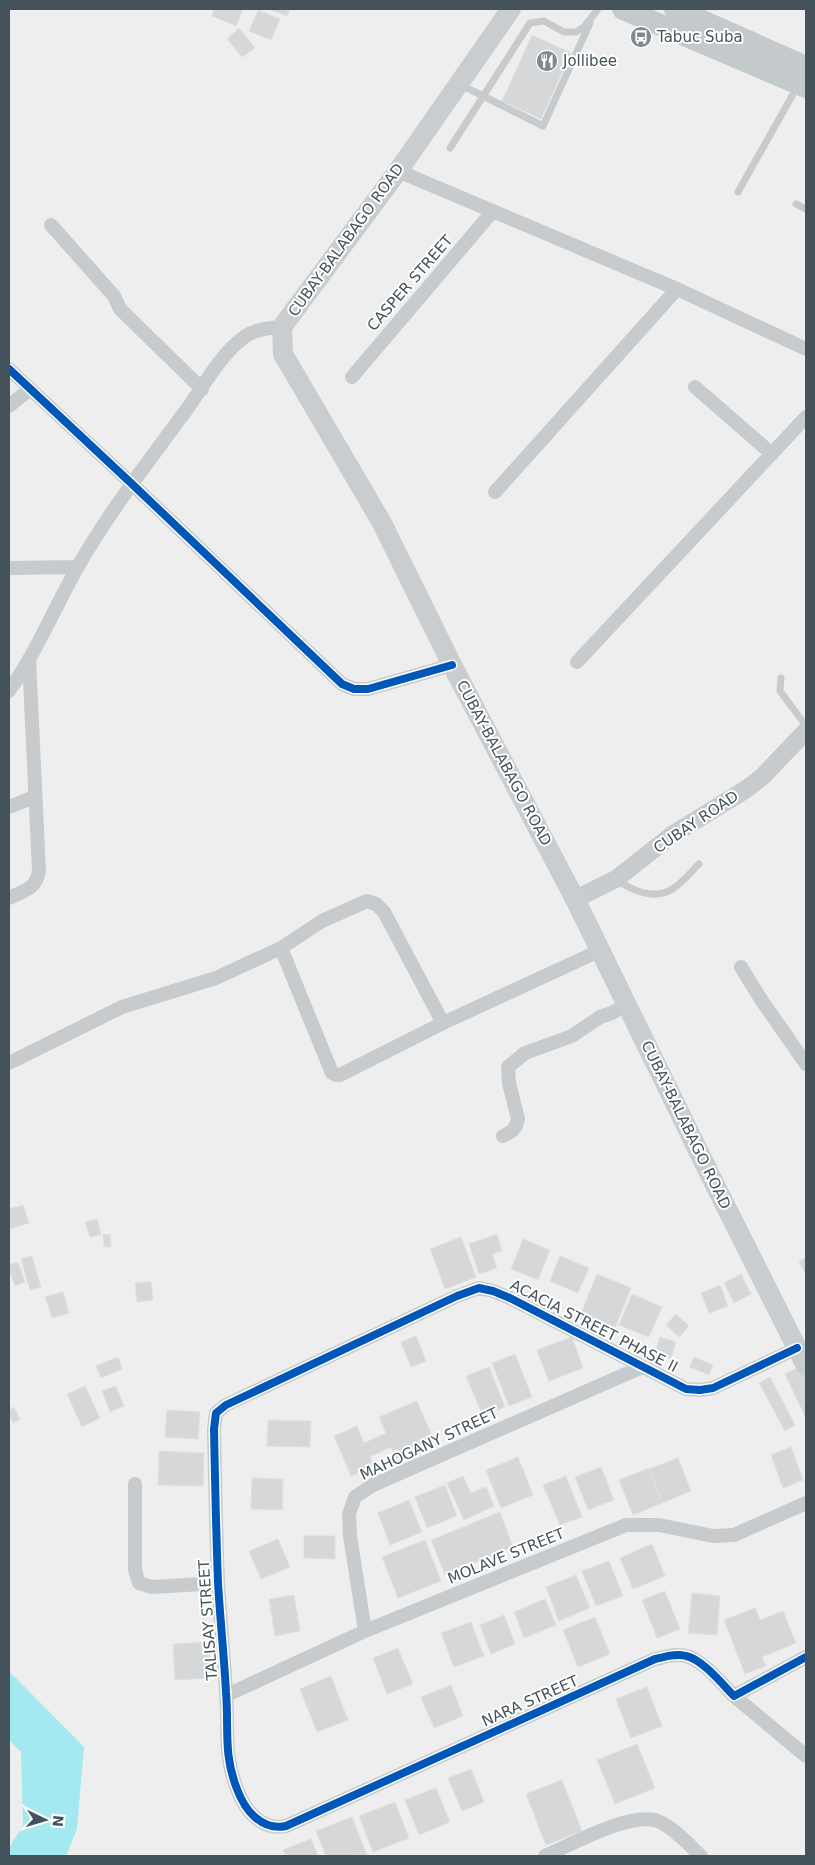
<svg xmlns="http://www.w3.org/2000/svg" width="815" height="1865" font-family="'DejaVu Sans',sans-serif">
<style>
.water{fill:#a3e9ef}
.building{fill:#d6d7d8;stroke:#e0e0e1}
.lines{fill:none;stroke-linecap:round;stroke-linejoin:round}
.service{stroke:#c7cbcd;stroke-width:7}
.minor{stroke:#c7cbcd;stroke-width:14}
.tertiary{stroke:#c7cbcd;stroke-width:18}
.secondary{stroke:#c9cdcf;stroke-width:20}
.primary{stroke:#c4c9cb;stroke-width:22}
.cycleway-casing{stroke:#fff;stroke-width:11}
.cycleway{stroke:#0057b8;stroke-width:8}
.labels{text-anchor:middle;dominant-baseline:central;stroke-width:4;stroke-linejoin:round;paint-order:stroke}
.poi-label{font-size:15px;fill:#44535b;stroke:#fff;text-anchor:start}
.street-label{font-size:15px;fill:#44535b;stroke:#fff}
</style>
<rect width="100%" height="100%" fill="#efeeee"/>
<path class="water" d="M 9,1671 L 84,1747 L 77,1829 L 66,1856 L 9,1856 L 9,1848 L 23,1825 L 21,1752 L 9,1740 Z"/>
<path class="building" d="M 214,9 L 243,9 L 236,26 L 212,16 Z
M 268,9 L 290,9 L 287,16 Z
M 258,10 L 280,19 L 271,40 L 249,31 Z
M 239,28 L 255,48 L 242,57 L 227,39 Z
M 532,35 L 571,53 L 541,119 L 502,101 Z
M 23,1205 L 29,1223 L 10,1229 L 9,1209 Z
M 97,1219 L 101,1235 L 90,1237 L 85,1222 Z
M 110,1234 L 111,1247 L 104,1247 L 103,1235 Z
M 497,1234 L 502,1251 L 492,1254 L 497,1268 L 479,1274 L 469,1244 Z
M 461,1237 L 476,1277 L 445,1289 L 430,1249 Z
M 523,1239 L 550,1250 L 538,1280 L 511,1269 Z
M 32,1256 L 41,1287 L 30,1290 L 21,1259 Z
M 560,1256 L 589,1268 L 578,1293 L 550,1281 Z
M 806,1257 L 806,1275 L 799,1262 Z
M 18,1262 L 25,1282 L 15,1286 L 9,1270 L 9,1265 Z
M 597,1274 L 631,1288 L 614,1330 L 580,1316 Z
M 741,1274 L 751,1294 L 734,1303 L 724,1283 Z
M 151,1282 L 153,1300 L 137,1302 L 135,1283 Z
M 720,1285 L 728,1306 L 709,1313 L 701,1293 Z
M 63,1292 L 69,1313 L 52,1318 L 45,1297 Z
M 632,1294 L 662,1307 L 649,1337 L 619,1325 Z
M 676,1314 L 689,1326 L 679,1337 L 666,1325 Z
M 416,1336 L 426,1361 L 411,1367 L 401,1342 Z
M 572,1337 L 583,1368 L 549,1381 L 537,1350 Z
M 660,1337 L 676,1342 L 671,1359 L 655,1353 Z
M 515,1354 L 532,1397 L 509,1406 L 492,1363 Z
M 118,1357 L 122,1369 L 101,1378 L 96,1366 Z
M 694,1357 L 713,1365 L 709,1375 L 690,1367 Z
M 801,1366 L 806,1377 L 806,1418 L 785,1374 Z
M 489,1367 L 505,1407 L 483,1416 L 466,1376 Z
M 770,1377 L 795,1425 L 785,1431 L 759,1383 Z
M 85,1386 L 100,1418 L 82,1427 L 67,1394 Z
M 116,1386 L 124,1406 L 110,1412 L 102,1391 Z
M 417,1401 L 435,1443 L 396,1459 L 391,1447 L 370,1457 L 374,1466 L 351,1476 L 334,1436 L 357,1426 L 364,1443 L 386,1433 L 379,1417 Z
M 14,1407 L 20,1419 L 13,1423 L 9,1415 L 9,1410 Z
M 167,1410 L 200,1412 L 198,1439 L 165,1437 Z
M 268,1420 L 311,1421 L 310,1447 L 267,1446 Z
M 791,1447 L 803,1480 L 783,1488 L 771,1455 Z
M 159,1451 L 204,1453 L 203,1486 L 158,1485 Z
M 518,1457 L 533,1495 L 501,1508 L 486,1470 Z
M 678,1458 L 691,1491 L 662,1503 L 649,1469 Z
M 601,1467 L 614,1500 L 588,1510 L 575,1477 Z
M 649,1468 L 662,1503 L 633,1515 L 619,1480 Z
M 463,1476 L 471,1493 L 486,1487 L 494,1506 L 464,1520 L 447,1483 Z
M 566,1476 L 582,1517 L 560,1525 L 543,1485 Z
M 252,1478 L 283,1479 L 282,1510 L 251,1509 Z
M 445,1485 L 457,1516 L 427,1528 L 415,1497 Z
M 409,1500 L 422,1532 L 390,1545 L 378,1513 Z
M 500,1512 L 513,1547 L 445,1575 L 431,1540 Z
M 304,1536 L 335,1536 L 335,1559 L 304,1558 Z
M 278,1539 L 290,1567 L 261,1579 L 249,1551 Z
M 425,1540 L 441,1581 L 398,1598 L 382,1557 Z
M 652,1544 L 665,1576 L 633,1589 L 620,1558 Z
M 609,1561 L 623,1596 L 596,1606 L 582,1571 Z
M 576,1575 L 590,1608 L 559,1621 L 546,1587 Z
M 665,1591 L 680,1629 L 657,1638 L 642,1600 Z
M 692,1593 L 720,1596 L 717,1635 L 688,1633 Z
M 294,1595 L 300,1631 L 275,1636 L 269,1599 Z
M 545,1599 L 556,1625 L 524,1638 L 514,1612 Z
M 755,1608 L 760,1620 L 783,1611 L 796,1643 L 762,1657 L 766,1666 L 745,1674 L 724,1620 Z
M 504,1615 L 515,1644 L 491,1654 L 480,1625 Z
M 595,1617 L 610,1654 L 578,1667 L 563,1630 Z
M 471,1622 L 484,1656 L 454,1667 L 441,1633 Z
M 209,1642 L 211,1678 L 175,1680 L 173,1644 Z
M 398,1648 L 413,1684 L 387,1694 L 373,1658 Z
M 331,1676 L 348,1720 L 317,1732 L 300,1689 Z
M 451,1685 L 463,1716 L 434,1728 L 421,1697 Z
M 647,1687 L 662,1726 L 631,1738 L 616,1699 Z
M 637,1744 L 655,1788 L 615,1804 L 597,1760 Z
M 471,1769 L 484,1802 L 462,1811 L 448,1778 Z
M 562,1780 L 582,1831 L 546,1845 L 526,1794 Z
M 436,1788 L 450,1822 L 419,1835 L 405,1800 Z
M 395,1802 L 409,1838 L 373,1852 L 359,1816 Z
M 352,1817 L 367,1855 L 326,1856 L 316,1831 Z
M 311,1839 L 318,1856 L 286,1856 L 283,1850 Z"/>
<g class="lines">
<path class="service" d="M 459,84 L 543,126 L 590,23
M 450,148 L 530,23 L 544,21 L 564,32 L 576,32 L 584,27 L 598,9
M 738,192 L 797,87
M 796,204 L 806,209
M 781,678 L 780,691 L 806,726
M 616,879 C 632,891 655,901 674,888 C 683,882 691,872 699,864"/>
<path class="minor" d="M 398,171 L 677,289 L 806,349
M 51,225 L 114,296 L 120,309 L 202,389
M 9,369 L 132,484 L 342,684 L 354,689 L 368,689 L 452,665
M 352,377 L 493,211
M 695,387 L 772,454
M 9,406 L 30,389
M 495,492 L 677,289
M 9,568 L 78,567
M 577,662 L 806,417
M 9,691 C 36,653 54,609 77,568 C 109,512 149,461 187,409 C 203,387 221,354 243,338 C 254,329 269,328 282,327
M 9,807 L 34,797
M 9,898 C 24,891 36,889 39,871 L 29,659
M 281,948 L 332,1073 L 336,1075 L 340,1075 L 443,1023 L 599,951
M 741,967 L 762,1001 L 806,1064
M 9,1063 L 122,1007 L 216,978 L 281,948 L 322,921 L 367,901 L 376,904 L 384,912 L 443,1023
M 503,1136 L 512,1131 L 516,1126 L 518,1119 L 509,1083 L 508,1067 L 525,1053 L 572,1036 L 600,1017 L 612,1013 L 627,1004
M 797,1348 L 713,1388 L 700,1390 L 686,1389 L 510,1298 L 493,1291 L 479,1288 L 457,1296 L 226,1405 L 216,1413 L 214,1429 C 215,1480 216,1531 218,1582 C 220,1618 224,1655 226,1692 C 229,1727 223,1754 237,1789 C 245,1811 262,1831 286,1826 L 655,1659 C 665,1657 676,1653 686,1656 C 702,1659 723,1685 734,1696 L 806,1657
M 135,1484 L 135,1570 L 139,1583 L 152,1587 L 218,1583
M 365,1631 L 350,1536 L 349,1514 L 355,1497 L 373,1485 L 642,1367
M 227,1695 L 365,1631 L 626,1525 L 659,1525 L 713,1536 L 734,1535 L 806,1503
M 734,1696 L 806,1756
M 545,1856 C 571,1845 634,1809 660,1822 C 675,1829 689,1845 701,1856"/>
<path class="tertiary" d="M 575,899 L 616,879 L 672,835 L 748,788 L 763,776 L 806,731"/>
<path class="secondary" d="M 511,9 L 398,171 L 282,327 L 283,354 L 382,523 L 452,665 L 575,899 L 715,1185 L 806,1366"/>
<path class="primary" d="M 623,9 L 806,87
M 675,9 L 806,67"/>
<g class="cycleway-casing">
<path id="cycleway" d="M 9,369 L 132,484 L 342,684 L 354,689 L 368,689 L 452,665
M 797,1348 L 713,1388 L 700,1390 L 686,1389 L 510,1298 L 493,1291 L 479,1288 L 457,1296 L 226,1405 L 216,1413 L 214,1429 C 215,1480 216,1531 218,1582 C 220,1618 224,1655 226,1692 C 229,1727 223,1754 237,1789 C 245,1811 262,1831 286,1826 L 655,1659 C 665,1657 676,1653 686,1656 C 702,1659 723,1685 734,1696 L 806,1657"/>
</g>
<use href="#cycleway" class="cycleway"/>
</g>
<defs>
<g id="bus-disc" transform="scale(1.125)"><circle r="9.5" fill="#80898e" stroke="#fff"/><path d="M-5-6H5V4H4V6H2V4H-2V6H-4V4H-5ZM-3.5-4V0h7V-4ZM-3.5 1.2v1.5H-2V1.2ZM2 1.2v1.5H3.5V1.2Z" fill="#fff"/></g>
<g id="restaurant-disc" transform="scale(1.125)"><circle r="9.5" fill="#80898e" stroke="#fff"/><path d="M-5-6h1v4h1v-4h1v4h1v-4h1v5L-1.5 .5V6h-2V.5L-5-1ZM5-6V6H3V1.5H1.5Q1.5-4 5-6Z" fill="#fff"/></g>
</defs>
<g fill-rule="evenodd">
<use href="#bus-disc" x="641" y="37"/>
<use href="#restaurant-disc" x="547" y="61"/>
</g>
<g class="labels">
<g class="poi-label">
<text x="657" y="37">Tabuc Suba</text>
<text x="563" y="61">Jollibee</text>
</g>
<g class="street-label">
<text transform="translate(346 240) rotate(-54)">CUBAY-BALABAGO ROAD</text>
<text transform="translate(410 283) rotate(-49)">CASPER STREET</text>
<text transform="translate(504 763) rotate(62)">CUBAY-BALABAGO ROAD</text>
<text transform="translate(696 822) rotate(-34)">CUBAY ROAD</text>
<text transform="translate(686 1125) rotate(64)">CUBAY-BALABAGO ROAD</text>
<text transform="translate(594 1326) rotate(27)">ACACIA STREET PHASE II</text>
<text transform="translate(429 1444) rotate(-25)">MAHOGANY STREET</text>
<text transform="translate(506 1556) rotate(-22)">MOLAVE STREET</text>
<text transform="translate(208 1620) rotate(-94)">TALISAY STREET</text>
<text transform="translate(530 1701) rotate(-24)">NARA STREET</text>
</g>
</g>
<rect width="815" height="1865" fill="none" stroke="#44535b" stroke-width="20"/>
<g transform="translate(45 1820) rotate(95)" stroke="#ffffff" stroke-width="4" paint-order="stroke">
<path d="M0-4L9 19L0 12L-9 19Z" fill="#44535b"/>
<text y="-8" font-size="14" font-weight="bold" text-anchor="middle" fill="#44535b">N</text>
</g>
</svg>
